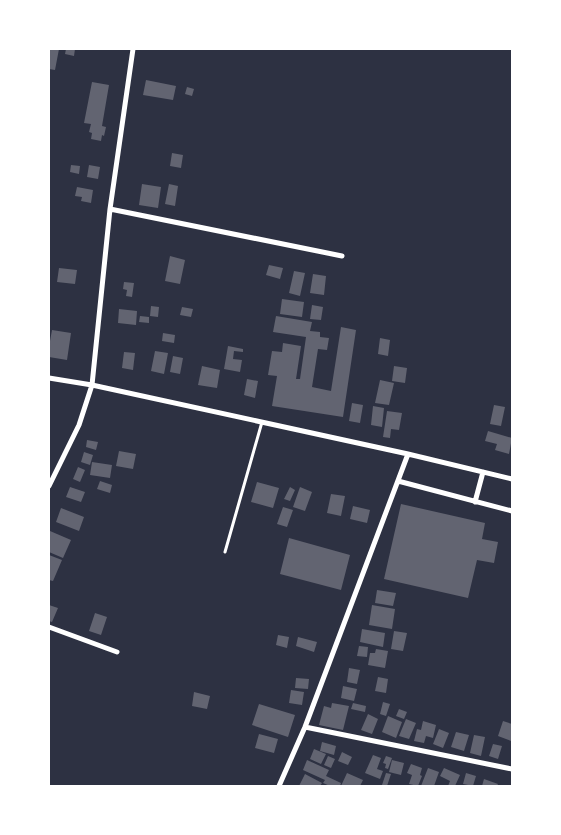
<svg xmlns="http://www.w3.org/2000/svg" width="561" height="835" font-family="'PT Sans Narrow',sans-serif">
<style>
.building{fill:#626471}
.lines{fill:none;stroke-linecap:round;stroke-linejoin:round}
.service{stroke:#fff;stroke-width:3}
.minor{stroke:#fff;stroke-width:5}
</style>
<rect width="100%" height="100%" fill="#2d3142"/>
<path class="building" d="M 49,49 L 59,49 L 55,70 L 49,69 Z
M 66,49 L 75,49 L 74,56 L 65,54 Z
M 146,80 L 176,86 L 173,100 L 143,95 Z
M 92,82 L 109,85 L 102,126 L 106,127 L 104,136 L 102,135 L 101,141 L 91,139 L 92,133 L 89,132 L 91,124 L 84,123 Z
M 187,87 L 194,89 L 192,96 L 185,94 Z
M 172,153 L 183,155 L 181,168 L 170,166 Z
M 71,165 L 80,166 L 79,174 L 70,172 Z
M 89,165 L 100,167 L 98,179 L 87,177 Z
M 142,184 L 161,187 L 158,208 L 139,205 Z
M 169,184 L 178,186 L 175,206 L 165,204 Z
M 77,187 L 93,190 L 91,203 L 81,201 L 82,197 L 75,196 Z
M 170,256 L 185,260 L 180,284 L 165,281 Z
M 269,265 L 283,268 L 280,279 L 266,275 Z
M 59,268 L 77,270 L 75,284 L 57,282 Z
M 294,271 L 305,273 L 300,296 L 289,293 Z
M 313,274 L 326,276 L 324,295 L 310,293 Z
M 124,282 L 134,283 L 132,297 L 126,296 L 127,290 L 123,289 Z
M 282,299 L 304,302 L 302,317 L 280,314 Z
M 312,305 L 323,307 L 321,320 L 310,319 Z
M 151,306 L 159,307 L 158,317 L 150,316 Z
M 182,307 L 193,309 L 191,317 L 180,315 Z
M 119,309 L 137,311 L 136,325 L 118,323 Z
M 140,316 L 149,317 L 149,323 L 139,322 Z
M 276,316 L 312,322 L 310,331 L 320,332 L 320,337 L 329,338 L 327,350 L 318,349 L 312,387 L 331,391 L 341,327 L 356,330 L 343,417 L 272,406 L 277,376 L 268,375 L 272,351 L 282,352 L 283,343 L 301,346 L 296,379 L 300,379 L 306,337 L 273,332 Z
M 52,330 L 71,333 L 67,360 L 49,357 L 49,341 L 50,341 Z
M 163,333 L 175,335 L 174,343 L 162,341 Z
M 380,338 L 390,340 L 388,356 L 378,354 Z
M 228,346 L 243,349 L 243,352 L 234,351 L 233,359 L 242,360 L 240,372 L 224,369 Z
M 155,351 L 168,353 L 164,374 L 151,371 Z
M 124,352 L 135,353 L 133,370 L 122,368 Z
M 173,356 L 183,358 L 180,374 L 170,372 Z
M 202,366 L 220,370 L 217,388 L 198,385 Z
M 394,366 L 407,368 L 405,383 L 392,381 Z
M 247,379 L 258,381 L 255,398 L 244,395 Z
M 380,380 L 394,383 L 389,405 L 375,403 Z
M 352,403 L 363,405 L 360,423 L 349,421 Z
M 494,405 L 505,407 L 501,426 L 490,424 Z
M 373,406 L 384,408 L 382,427 L 371,425 Z
M 387,411 L 402,413 L 399,430 L 391,429 L 390,438 L 383,437 Z
M 488,431 L 512,438 L 509,454 L 495,450 L 497,444 L 485,441 Z
M 87,440 L 98,442 L 96,450 L 86,447 Z
M 119,451 L 136,454 L 133,469 L 116,466 Z
M 84,452 L 93,455 L 90,465 L 81,462 Z
M 92,462 L 112,465 L 110,478 L 90,475 Z
M 78,467 L 85,470 L 80,482 L 73,479 Z
M 100,481 L 112,485 L 110,493 L 97,489 Z
M 257,482 L 279,488 L 273,508 L 251,502 Z
M 70,487 L 85,492 L 81,502 L 66,497 Z
M 290,487 L 295,490 L 290,501 L 284,499 Z
M 300,487 L 312,492 L 305,511 L 293,507 Z
M 331,494 L 345,496 L 341,516 L 327,513 Z
M 401,504 L 485,523 L 482,539 L 498,542 L 494,563 L 477,560 L 468,598 L 384,579 Z
M 353,506 L 370,510 L 367,523 L 350,519 Z
M 283,507 L 293,510 L 287,527 L 277,524 Z
M 61,508 L 84,517 L 79,531 L 56,522 Z
M 50,531 L 71,540 L 63,558 L 49,552 L 49,533 Z
M 289,538 L 350,555 L 341,590 L 280,574 Z
M 49,555 L 62,560 L 53,581 L 49,580 Z
M 377,590 L 396,593 L 393,606 L 375,603 Z
M 49,605 L 58,608 L 52,622 L 49,621 Z
M 372,605 L 395,609 L 392,629 L 369,625 Z
M 95,613 L 107,617 L 101,635 L 89,631 Z
M 362,629 L 385,633 L 383,647 L 360,642 Z
M 394,631 L 407,633 L 403,651 L 391,649 Z
M 278,635 L 289,637 L 287,648 L 276,645 Z
M 298,637 L 317,642 L 314,652 L 296,646 Z
M 359,646 L 368,647 L 367,657 L 357,656 Z
M 376,649 L 388,651 L 385,668 L 368,665 L 370,653 L 375,653 Z
M 349,668 L 360,670 L 357,684 L 347,682 Z
M 378,677 L 388,679 L 386,693 L 375,691 Z
M 296,678 L 309,679 L 308,689 L 295,688 Z
M 343,686 L 357,689 L 354,701 L 341,698 Z
M 291,690 L 304,692 L 302,705 L 289,703 Z
M 194,692 L 210,696 L 207,709 L 192,706 Z
M 383,702 L 390,704 L 386,716 L 380,714 Z
M 332,703 L 349,706 L 343,730 L 319,725 L 324,706 L 331,708 Z
M 353,703 L 366,706 L 365,712 L 351,709 Z
M 259,704 L 295,715 L 288,737 L 252,725 Z
M 399,709 L 407,712 L 404,719 L 396,716 Z
M 368,714 L 378,719 L 372,734 L 361,730 Z
M 388,716 L 402,722 L 396,738 L 382,732 Z
M 406,719 L 416,723 L 409,739 L 399,736 Z
M 423,721 L 436,725 L 433,738 L 426,736 L 424,743 L 414,741 L 417,729 L 421,730 Z
M 503,721 L 512,724 L 511,741 L 498,736 Z
M 439,729 L 449,733 L 443,748 L 433,744 Z
M 456,732 L 469,735 L 464,751 L 451,747 Z
M 259,734 L 278,739 L 274,753 L 255,748 Z
M 474,735 L 485,737 L 481,756 L 470,753 Z
M 322,742 L 336,746 L 334,755 L 320,751 Z
M 493,744 L 502,746 L 498,759 L 489,756 Z
M 314,749 L 326,754 L 321,764 L 310,759 Z
M 342,752 L 352,757 L 348,765 L 338,761 Z
M 373,755 L 381,758 L 377,769 L 383,771 L 380,779 L 365,773 Z
M 328,756 L 335,759 L 331,768 L 324,765 Z
M 386,756 L 392,758 L 388,769 L 385,768 L 386,764 L 383,763 Z
M 307,760 L 329,770 L 326,776 L 341,783 L 340,786 L 330,786 L 323,783 L 325,780 L 303,770 Z
M 392,760 L 404,763 L 401,775 L 389,772 Z
M 411,764 L 422,768 L 420,775 L 422,776 L 418,786 L 409,784 L 412,775 L 407,773 Z
M 428,768 L 439,772 L 434,786 L 421,786 Z
M 444,768 L 460,775 L 455,786 L 448,786 L 450,781 L 440,776 Z
M 347,773 L 363,780 L 360,786 L 341,786 Z
M 386,773 L 391,774 L 387,786 L 385,786 L 382,785 Z
M 466,773 L 476,776 L 473,786 L 463,784 Z
M 305,774 L 322,783 L 320,786 L 299,786 Z
M 484,779 L 498,784 L 497,786 L 482,786 Z"/>
<g class="lines">
<path class="service" d="M 225,552 L 262,422"/>
<path class="minor" d="M 110,209 L 342,256
M 49,378 L 92,385 L 408,454 L 512,479
M 398,481 L 512,511
M 49,486 L 79,425 L 92,385 L 110,209 L 133,49
M 475,502 L 483,472
M 49,627 L 117,652
M 305,727 L 512,769
M 279,786 L 305,727 L 408,454"/>
</g>
<rect width="561" height="835" fill="none" stroke="#ffffff" stroke-width="100"/>
</svg>
